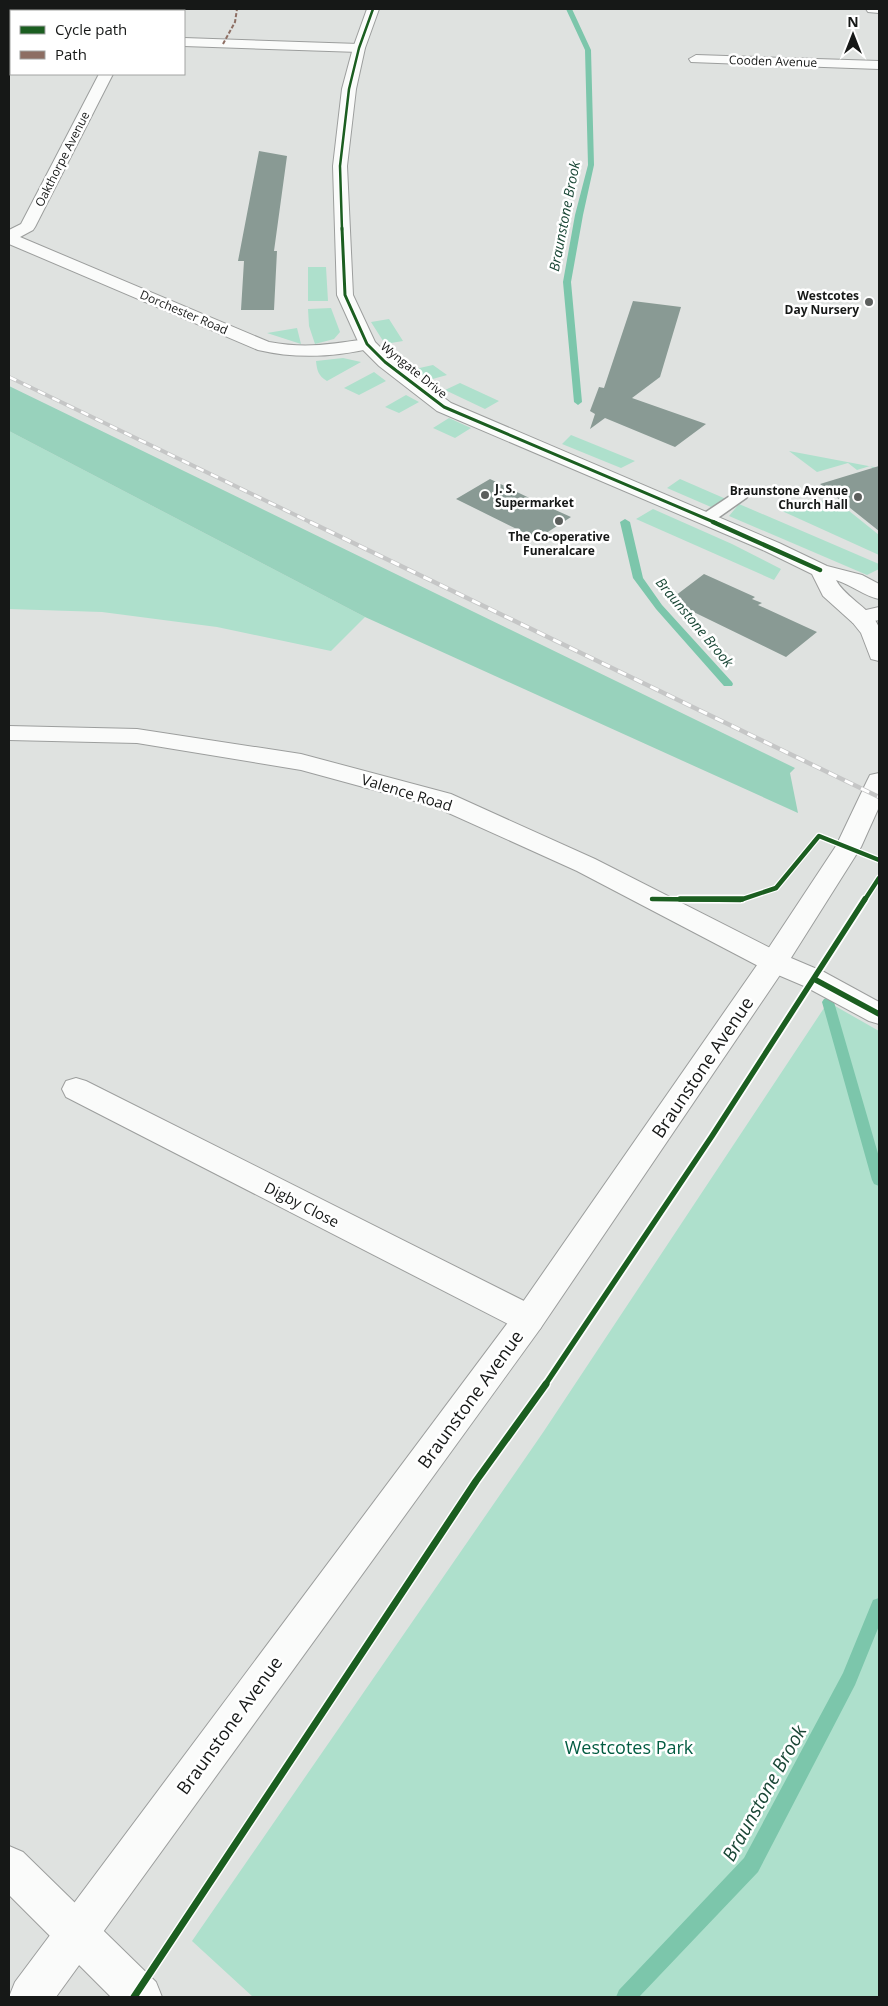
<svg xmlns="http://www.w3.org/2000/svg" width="888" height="2006" font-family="'Open Sans',sans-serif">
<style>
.green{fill:#aee0cc}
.forest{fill:#98d2bc}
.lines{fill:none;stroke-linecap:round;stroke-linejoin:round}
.stream{fill:#7cc6ab;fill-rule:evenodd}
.building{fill:#899a94}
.service-casing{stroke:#9c9e9d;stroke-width:3}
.minor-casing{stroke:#9c9e9d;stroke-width:2}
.tertiary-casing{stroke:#9c9e9d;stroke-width:2}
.service{fill:#fafbfa;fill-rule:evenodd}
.minor{fill:#fafbfa;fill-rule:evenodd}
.tertiary{fill:#fafbfa;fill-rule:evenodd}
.rail-far1-casing{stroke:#c5c6c6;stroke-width:4}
.rail-casing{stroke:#c5c6c6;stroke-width:4.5}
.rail-far1{stroke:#fff;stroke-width:2.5;stroke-dasharray:8;stroke-linecap:butt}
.rail{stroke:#fff;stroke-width:3;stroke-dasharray:9;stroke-linecap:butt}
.quiet{stroke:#8d6e63;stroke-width:2;stroke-dasharray:4 2;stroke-linecap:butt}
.cycleway-far4-casing{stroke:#fff;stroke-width:4.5}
.cycleway-far3-casing{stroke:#fff;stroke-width:5}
.cycleway-far2-casing{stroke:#fff;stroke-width:7}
.cycleway-far1-casing{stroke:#fff;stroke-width:9}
.cycleway-casing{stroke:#fff;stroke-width:10}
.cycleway-far4{stroke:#1b5e20;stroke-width:2.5}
.cycleway-far3{stroke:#1b5e20;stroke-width:3}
.cycleway-far2{stroke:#1b5e20;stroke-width:4.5}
.cycleway-far1{stroke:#1b5e20;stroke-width:5.5}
.cycleway{stroke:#1b5e20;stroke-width:7}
.poi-dot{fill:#5c5f5d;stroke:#fff;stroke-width:2}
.labels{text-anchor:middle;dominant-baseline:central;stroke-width:5;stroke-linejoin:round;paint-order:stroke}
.far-street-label{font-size:12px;fill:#161817;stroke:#fff}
.far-poi-label{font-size:12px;font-weight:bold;fill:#161817;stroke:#fff;text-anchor:end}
.far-water-label{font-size:14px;font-style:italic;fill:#1a4736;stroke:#fff}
.street-label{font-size:15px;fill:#161817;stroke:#fff}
.near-street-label{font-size:18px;fill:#161817;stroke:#fff}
.near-park-label{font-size:18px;fill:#035c42;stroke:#fff}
.near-water-label{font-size:19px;font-style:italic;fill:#1a4736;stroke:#fff}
</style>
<rect width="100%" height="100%" fill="#dfe2e0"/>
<path class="green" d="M 308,267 L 326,267 L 328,301 L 308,301 Z
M 331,308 L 340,332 L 334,339 L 315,344 L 309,326 L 308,309 Z
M 389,319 L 403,341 L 385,344 L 371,322 Z
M 297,328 L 301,344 L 267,333 Z
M 343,358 L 361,362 L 327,381 C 318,376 317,370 316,361 Z
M 433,365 L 447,375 L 429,380 L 415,369 Z
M 374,372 L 386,381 L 359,395 L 344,388 Z
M 460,383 L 499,401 L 485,409 L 445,390 Z
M 406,395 L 419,402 L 399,413 L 385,407 Z
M 449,418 L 471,428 L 455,438 L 433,428 Z
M 9,431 L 365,617 L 331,651 L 217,627 L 102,612 L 9,609 Z
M 571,435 L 635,461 L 621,468 L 562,444 Z
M 789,451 L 879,468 L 879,474 L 870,466 L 857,470 L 848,463 L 817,472 Z
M 680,479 L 726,499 L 711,507 L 667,488 Z
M 833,498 L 879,535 L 879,555 L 782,511 Z
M 739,504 L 879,564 L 879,569 L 867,575 L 729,516 Z
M 653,509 L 732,544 L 781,569 L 774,580 L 636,519 Z
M 828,1002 L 879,1031 L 879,1997 L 253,1997 L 192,1941 L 544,1431 Z"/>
<path class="forest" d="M 9,386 L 795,768 L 790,773 L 798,813 L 365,617 L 9,431 Z"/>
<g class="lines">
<path class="stream" d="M 566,9 L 572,9 L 591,50 L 594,165 L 583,215 L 571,282 L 582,402 L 578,405 L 574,402 L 563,282 L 575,215 L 588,165 L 585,50 Z
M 625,519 L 630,522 L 643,578 L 662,605 L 732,682 L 733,684 L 732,686 L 724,686 L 656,609 L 633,578 L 620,522 Z
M 828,997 L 832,999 L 834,1002 L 879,1157 L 879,1186 L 874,1184 L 872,1180 L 822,1002 L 824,999 Z
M 879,1598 L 879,1626 L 855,1685 L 758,1872 L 639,1997 L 616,1997 L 619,1990 L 744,1858 L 843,1673 L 873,1600 Z"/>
</g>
<path class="building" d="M 259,151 L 287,156 L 274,251 L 277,251 L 274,310 L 241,310 L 244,261 L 238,261 Z
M 633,301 L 681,307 L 660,377 L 632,398 L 706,424 L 675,447 L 605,418 L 590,429 L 595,414 L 590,411 L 599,387 L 604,388 Z
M 879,466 L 879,531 L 820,484 Z
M 490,479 L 542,504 L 571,517 L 537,539 L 456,499 Z
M 704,574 L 755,597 L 752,599 L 762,603 L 758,605 L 817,632 L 786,657 L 671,601 L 673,600 L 671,599 Z"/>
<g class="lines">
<g class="service-casing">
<path id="service" d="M 741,490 L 746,492 L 749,495 L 746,498 L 712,522 L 700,522 L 698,519 L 700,516 L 736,492 Z"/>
</g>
<g class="minor-casing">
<path id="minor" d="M 866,9 L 879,9 L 879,13 L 868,12 Z
M 184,38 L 359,44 L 365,48 L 359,52 L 184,46 Z
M 696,55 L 879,61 L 879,69 L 691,62 L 689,59 Z
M 99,74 L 113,74 L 35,227 L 33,230 L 20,237 L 269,342 C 307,349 330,344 367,339 L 373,340 L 376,344 L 373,348 C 335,357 296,359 258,350 L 9,244 L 9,230 L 21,224 Z
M 879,607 L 879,620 L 861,624 L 853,623 L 850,618 L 853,613 Z
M 9,726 L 137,729 L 301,754 L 451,794 L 595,859 L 784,955 L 824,972 L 879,1002 L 879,1024 L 869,1021 L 804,986 L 764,969 L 577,871 L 433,806 L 301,770 L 137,743 L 9,740 Z
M 76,1078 L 86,1081 L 540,1309 L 545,1319 L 540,1329 L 529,1333 L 518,1329 L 66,1097 L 62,1089 L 66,1081 Z
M 9,1846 L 23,1852 L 156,1982 L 162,1997 L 111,1997 L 9,1895 Z"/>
</g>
<g class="tertiary-casing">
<path id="tertiary" d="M 367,9 L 379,9 L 365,48 L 356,89 L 347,166 L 353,295 L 375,342 L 391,358 L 451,403 L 779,543 L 827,566 L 862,575 L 879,584 L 879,599 C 864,596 852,585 836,580 C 845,598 874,610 879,628 C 882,637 879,651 879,661 L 871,659 L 861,633 L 853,623 L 823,596 L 812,574 L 765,551 L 437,411 L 379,366 L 361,348 L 337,295 L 333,166 L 342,89 L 353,48 Z
M 879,773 L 879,807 L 861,847 L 784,969 L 540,1329 L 56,1997 L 9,1997 L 15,1982 L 518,1309 L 764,955 L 836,846 L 867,781 L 870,775 Z"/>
</g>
<use href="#service" class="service"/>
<use href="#minor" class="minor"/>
<use href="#tertiary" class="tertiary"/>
<g class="rail-far1-casing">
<path id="rail-far1" d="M 9,377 L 312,523"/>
</g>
<g class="rail-casing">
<path id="rail" d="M 310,522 L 879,797"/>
</g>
<use href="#rail-far1" class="rail-far1"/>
<use href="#rail" class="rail"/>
<path class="quiet" d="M 223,44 L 235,22 L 237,9"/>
<g class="cycleway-far4-casing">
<path id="cycleway-far4" d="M 342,230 L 340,166 L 349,89 L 359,48 L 373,9"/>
</g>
<g class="cycleway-far3-casing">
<path id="cycleway-far3" d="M 342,228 L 345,295 L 367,344 L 385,362 L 444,407 L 716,523"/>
</g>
<g class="cycleway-far2-casing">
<path id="cycleway-far2" d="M 713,522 L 820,570
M 652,899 L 740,900 L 776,888 L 819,836 L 879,860
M 864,901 L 879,878"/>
</g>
<g class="cycleway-far1-casing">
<path id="cycleway-far1" d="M 680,899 L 742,899
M 814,979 L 879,1014
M 545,1385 L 712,1136 L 865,899"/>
</g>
<g class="cycleway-casing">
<path id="cycleway" d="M 134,1997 L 476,1481 L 546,1384"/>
</g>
<use href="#cycleway-far4" class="cycleway-far4"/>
<use href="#cycleway-far3" class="cycleway-far3"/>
<use href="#cycleway-far2" class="cycleway-far2"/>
<use href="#cycleway-far1" class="cycleway-far1"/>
<use href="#cycleway" class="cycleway"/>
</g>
<g class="poi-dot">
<circle cx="869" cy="302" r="5"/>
<circle cx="485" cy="495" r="5"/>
<circle cx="858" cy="497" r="5"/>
<circle cx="559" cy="521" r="5"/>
</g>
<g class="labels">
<g class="far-street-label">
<text transform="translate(773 61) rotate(2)">Cooden Avenue</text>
<text transform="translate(62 159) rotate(-63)">Oakthorpe Avenue</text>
<text transform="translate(184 312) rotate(23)">Dorchester Road</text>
<text transform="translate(414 370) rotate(39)">Wyngate Drive</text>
</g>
<g class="far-poi-label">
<text x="859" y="295">Westcotes<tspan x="859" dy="14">Day Nursery</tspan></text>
<text x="495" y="488" text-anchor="start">J. S.<tspan x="495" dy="14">Supermarket</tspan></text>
<text x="848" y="490">Braunstone Avenue<tspan x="848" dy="14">Church Hall</tspan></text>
<text x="559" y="536" text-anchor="middle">The Co-operative<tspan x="559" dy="14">Funeralcare</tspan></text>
</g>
<g class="far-water-label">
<text transform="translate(564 216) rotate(-79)">Braunstone Brook</text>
<text transform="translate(695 622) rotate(50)">Braunstone Brook</text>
</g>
<g class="street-label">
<text transform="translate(407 792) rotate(17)">Valence Road</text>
<text transform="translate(302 1204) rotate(27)">Digby Close</text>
</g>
<g class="near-street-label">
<text transform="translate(702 1067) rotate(-56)">Braunstone Avenue</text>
<text transform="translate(470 1399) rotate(-54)">Braunstone Avenue</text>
<text transform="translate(229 1725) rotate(-54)">Braunstone Avenue</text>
</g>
<g class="near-park-label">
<text x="629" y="1747">Westcotes Park</text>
</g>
<g class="near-water-label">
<text transform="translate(764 1793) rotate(-61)">Braunstone Brook</text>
</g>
</g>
<rect width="888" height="2006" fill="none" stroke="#161817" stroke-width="20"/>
<rect x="10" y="10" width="175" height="65" fill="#ffffff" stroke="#a2a3a2"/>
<rect x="20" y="26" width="25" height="8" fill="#1b5e20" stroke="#a2a3a2"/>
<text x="55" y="35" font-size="15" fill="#161817">Cycle path</text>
<rect x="20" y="51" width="25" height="8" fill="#8d6e63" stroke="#a2a3a2"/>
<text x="55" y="60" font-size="15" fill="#161817">Path</text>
<g transform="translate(853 35)" stroke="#ffffff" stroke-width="4" paint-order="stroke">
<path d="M0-4L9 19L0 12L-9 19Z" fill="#161817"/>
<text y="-8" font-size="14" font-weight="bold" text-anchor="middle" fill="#161817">N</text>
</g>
</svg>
